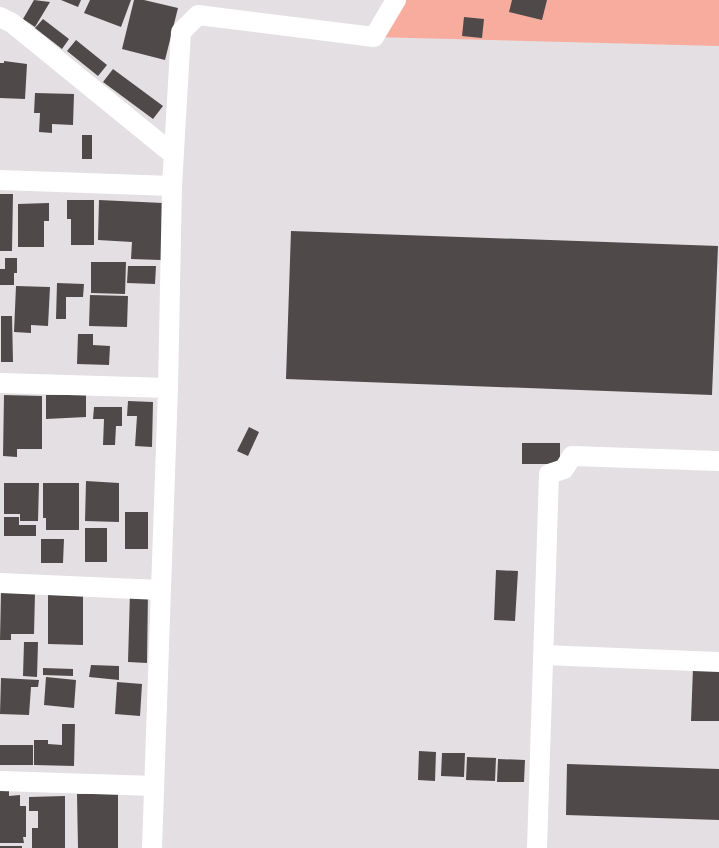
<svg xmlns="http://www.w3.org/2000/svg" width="719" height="848" font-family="Mulish,sans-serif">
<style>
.green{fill:#f8ac9d}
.building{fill:#4f494a}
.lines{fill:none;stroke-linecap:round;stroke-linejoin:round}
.street{stroke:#fff;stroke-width:20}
</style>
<rect width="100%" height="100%" fill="#e4dfe2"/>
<path class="green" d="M 396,0 L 719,0 L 719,46 L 374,37 Z"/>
<path class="building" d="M 34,0 L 50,2 L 35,27 L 23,19 Z
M 61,0 L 81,0 L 78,7 Z
M 90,0 L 131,0 L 121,27 L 84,13 Z
M 134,0 L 144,0 L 178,8 L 165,60 L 122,49 Z
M 512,0 L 547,0 L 542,20 L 509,12 Z
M 464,17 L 484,19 L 482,38 L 462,36 Z
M 43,19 L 69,39 L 62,49 L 35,28 Z
M 76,40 L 107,65 L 98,76 L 67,51 Z
M 4,61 L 27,64 L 25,99 L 0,98 L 0,63 L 4,63 Z
M 113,69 L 163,106 L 153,119 L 103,82 Z
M 35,93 L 74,94 L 73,125 L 52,124 L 52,133 L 39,132 L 40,113 L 34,113 Z
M 82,135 L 92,135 L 92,159 L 82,159 Z
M 0,194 L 13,194 L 12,251 L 0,251 Z
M 67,200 L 94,200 L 94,245 L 71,245 L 71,219 L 67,219 Z
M 99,200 L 163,203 L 161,260 L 131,259 L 132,242 L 98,240 Z
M 49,203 L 49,221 L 44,221 L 44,247 L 18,247 L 18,204 Z
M 291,231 L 718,246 L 712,395 L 286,379 Z
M 5,258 L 17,258 L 17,273 L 14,273 L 14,285 L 0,285 L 0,269 L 5,269 Z
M 91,262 L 126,262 L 125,294 L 91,293 Z
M 128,266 L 156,266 L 155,284 L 127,283 Z
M 57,283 L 84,284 L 83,297 L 66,297 L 66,319 L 56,319 Z
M 16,286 L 50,287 L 48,326 L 31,325 L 31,333 L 14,332 Z
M 90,295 L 128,296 L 127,327 L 89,326 Z
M 1,316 L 12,316 L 13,362 L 1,362 Z
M 78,334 L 93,334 L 93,345 L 110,346 L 109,365 L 77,364 Z
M 4,395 L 42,396 L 42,449 L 17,449 L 17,457 L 3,456 Z
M 46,395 L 86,395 L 86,417 L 46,419 Z
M 128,401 L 153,402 L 152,447 L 135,446 L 137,416 L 127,416 Z
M 94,407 L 122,407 L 122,426 L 116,426 L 115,445 L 103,445 L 104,419 L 93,419 Z
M 249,427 L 259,432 L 248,456 L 237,451 Z
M 522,443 L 560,443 L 560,464 L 522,464 Z
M 86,481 L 119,483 L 119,522 L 85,521 Z
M 4,483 L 39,483 L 38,521 L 20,521 L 20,514 L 4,514 Z
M 43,483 L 79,483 L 79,530 L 46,530 L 46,518 L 43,518 Z
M 125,512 L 148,512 L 148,549 L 125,549 Z
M 4,517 L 19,517 L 19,525 L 36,525 L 36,536 L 4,536 Z
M 85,528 L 107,528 L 107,562 L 85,562 Z
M 41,539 L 64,539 L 63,563 L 41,563 Z
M 496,570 L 518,571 L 515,621 L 494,620 Z
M 130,592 L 148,593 L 147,663 L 128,662 Z
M 1,593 L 35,593 L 34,634 L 11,634 L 11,640 L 0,640 Z
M 48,594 L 83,594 L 83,645 L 48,644 Z
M 24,642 L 38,642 L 37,677 L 23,676 Z
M 91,665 L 119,666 L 119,680 L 89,677 Z
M 43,668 L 73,669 L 73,676 L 43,675 Z
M 693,668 L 719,669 L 719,721 L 691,721 Z
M 46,677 L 76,680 L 74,708 L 44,705 Z
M 1,678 L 39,680 L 38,687 L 31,687 L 29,715 L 0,714 Z
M 117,682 L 142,684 L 140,716 L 115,714 Z
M 62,724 L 75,724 L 74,766 L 34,765 L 34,740 L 48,740 L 48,744 L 62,745 Z
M 0,745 L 33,745 L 33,765 L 0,765 Z
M 419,751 L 436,752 L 435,781 L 418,780 Z
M 442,753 L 465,753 L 464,777 L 441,776 Z
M 467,757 L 496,758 L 495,781 L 466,780 Z
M 498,759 L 525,760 L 524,782 L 497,782 Z
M 567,764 L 719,769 L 719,820 L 566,815 Z
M 0,791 L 9,791 L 9,796 L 20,795 L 20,806 L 26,806 L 26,837 L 23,837 L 24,843 L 0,843 Z
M 77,794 L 118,794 L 118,848 L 78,848 Z
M 65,796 L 65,848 L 32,848 L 32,828 L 38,828 L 38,811 L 29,811 L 29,797 Z
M 0,846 L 22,846 L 22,848 L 0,848 Z"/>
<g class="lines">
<path class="street" d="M 0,17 L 12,23 L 174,155
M 0,180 L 172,186
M 0,383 L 168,388
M 0,583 L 160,590
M 543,655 L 719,662
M 0,781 L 154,786
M 152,848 L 168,388 L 172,186 L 181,32 L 198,15 L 374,37 L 396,0
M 537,848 L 549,474 L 564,469 L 572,456 L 719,461"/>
</g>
</svg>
